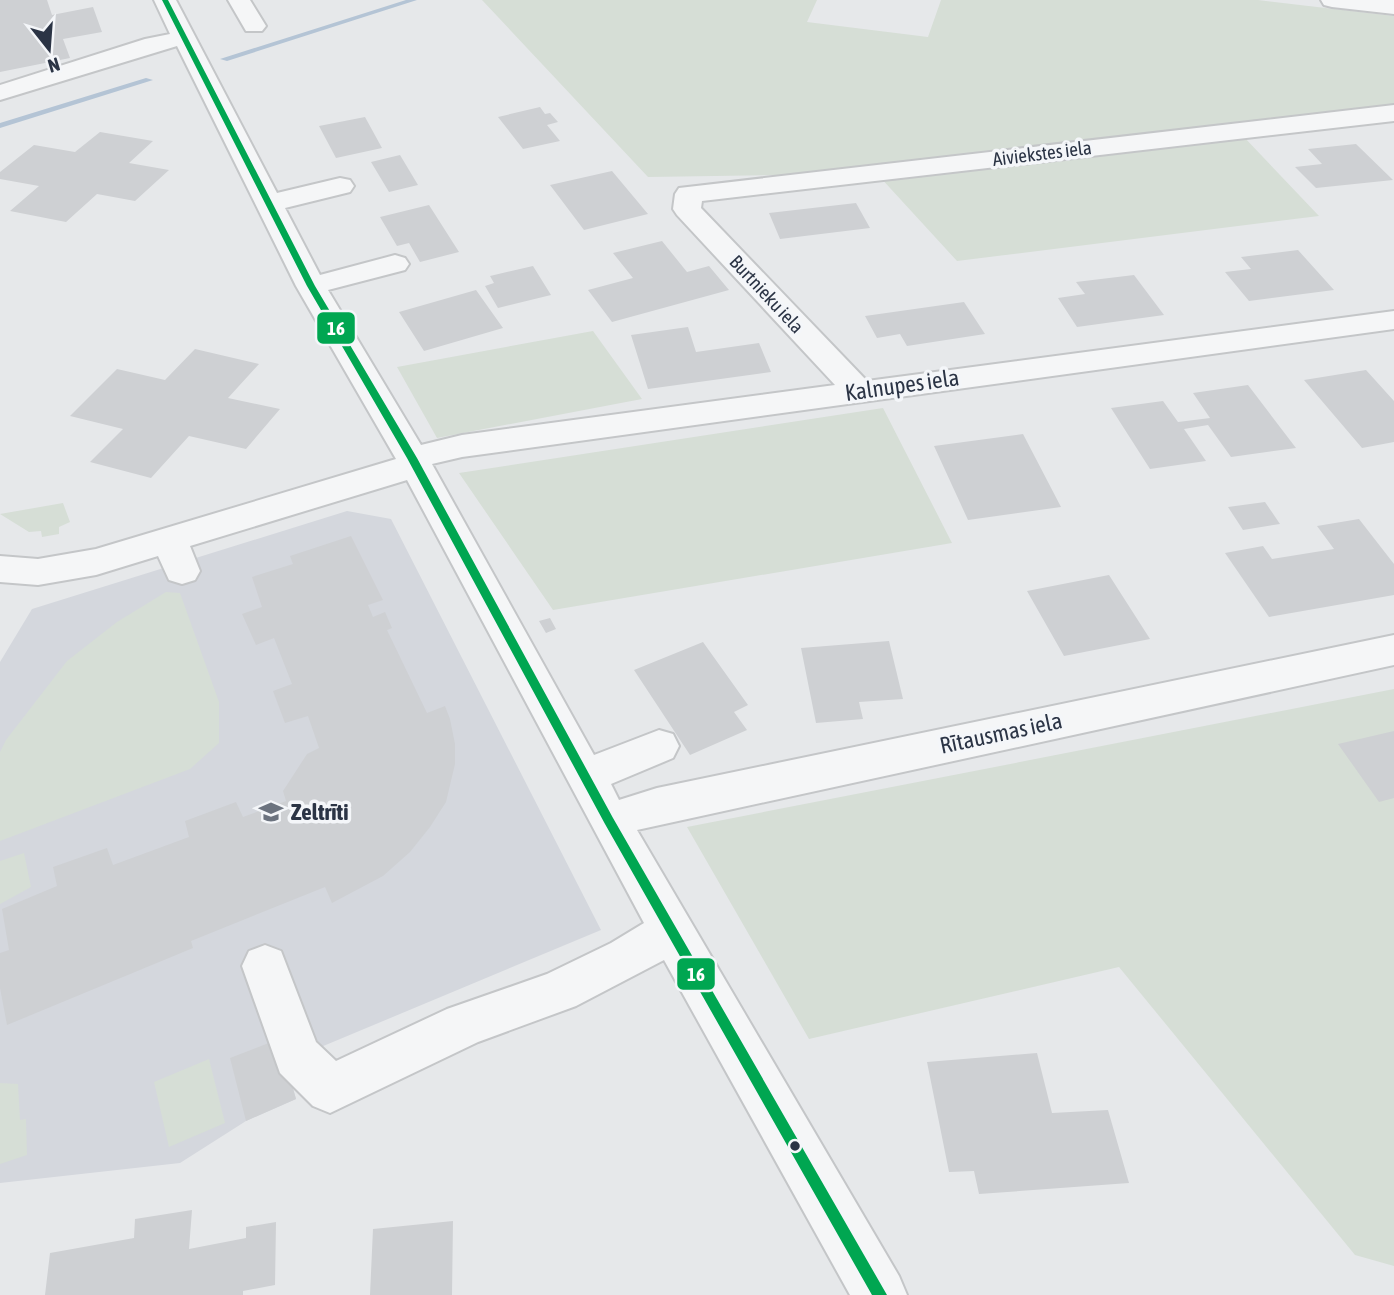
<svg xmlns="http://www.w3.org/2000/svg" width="1394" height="1295" font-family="'Asap Condensed',sans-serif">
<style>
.built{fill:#d4d7dd}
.green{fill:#d6ded6}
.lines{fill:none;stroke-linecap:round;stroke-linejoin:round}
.stream{fill:#b4c4d5;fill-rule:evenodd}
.building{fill:#ced0d3}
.minor-casing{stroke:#c4c6c8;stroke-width:4}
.minor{fill:#f5f6f7;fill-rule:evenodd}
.bus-1-casing{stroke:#f4f6f9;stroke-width:6}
.bus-1{fill:#00a651;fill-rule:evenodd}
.bus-dot{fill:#2b3445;stroke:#f4f6f9;stroke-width:2.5}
.labels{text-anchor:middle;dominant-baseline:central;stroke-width:7;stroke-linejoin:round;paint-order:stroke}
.far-street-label{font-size:19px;fill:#2b3445;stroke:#f4f6f9}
.street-label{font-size:23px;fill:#2b3445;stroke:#f4f6f9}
.poi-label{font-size:23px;font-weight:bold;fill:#2b3445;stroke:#f4f6f9;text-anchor:start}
.line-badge{stroke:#f4f6f9;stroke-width:2.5}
.badge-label{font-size:19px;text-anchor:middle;font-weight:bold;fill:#fff}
</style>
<rect width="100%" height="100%" fill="#e6e8ea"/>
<path class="built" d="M 347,511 L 391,519 L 601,930 L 297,1057 L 286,1064 L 296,1099 L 246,1121 L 180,1163 L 0,1183 L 0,662 L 32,609 Z"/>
<path class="green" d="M 482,0 L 817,0 L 807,22 L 928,37 L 941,0 L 1258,0 L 1394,16 L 1394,106 L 784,175 L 648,177 Z
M 1243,136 L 1319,216 L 957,261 L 879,176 Z
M 593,331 L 642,399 L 437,438 L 397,367 Z
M 883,408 L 952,543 L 553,610 L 459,473 Z
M 63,503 L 70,522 L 59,527 L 59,534 L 42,537 L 41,531 L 29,532 L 0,514 Z
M 166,592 L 180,593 L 219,702 L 219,743 L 190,769 L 0,841 L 0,752 L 6,740 L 67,661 L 117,622 Z
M 1394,689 L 1394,1266 L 1355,1255 L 1119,967 L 809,1039 L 687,827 Z
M 24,853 L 31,887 L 0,904 L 0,861 Z
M 209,1059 L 225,1123 L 169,1147 L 154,1082 Z
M 0,1083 L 18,1084 L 20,1120 L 26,1119 L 27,1155 L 0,1164 Z"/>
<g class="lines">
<path class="stream" d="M 406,0 L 417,0 L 227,61 L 220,59 Z
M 146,78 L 153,80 L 0,128 L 0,123 Z"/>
</g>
<path class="building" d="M 0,0 L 47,0 L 52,15 L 93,7 L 102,32 L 63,39 L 70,58 L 0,72 Z
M 540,107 L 545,114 L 550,113 L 558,122 L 547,125 L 560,141 L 523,149 L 498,117 Z
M 365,117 L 382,148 L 336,158 L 319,126 Z
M 100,132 L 153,141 L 129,163 L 169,170 L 135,201 L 97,194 L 66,222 L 10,211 L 39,186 L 0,179 L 0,172 L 34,145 L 75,152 Z
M 1356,144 L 1393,180 L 1316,188 L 1295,167 L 1322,164 L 1308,149 Z
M 400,155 L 418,185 L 389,192 L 371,162 Z
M 612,171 L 648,214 L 584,230 L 550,185 Z
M 856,203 L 870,228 L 780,239 L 769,213 Z
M 429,205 L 459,252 L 420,262 L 409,243 L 397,246 L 380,217 Z
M 662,241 L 687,272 L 709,266 L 729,290 L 612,322 L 588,290 L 633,278 L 613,253 Z
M 1298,250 L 1334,290 L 1249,301 L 1225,272 L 1251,269 L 1241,257 Z
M 533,266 L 551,295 L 498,308 L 485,286 L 494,283 L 490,276 Z
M 1134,275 L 1164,315 L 1077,327 L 1058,298 L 1085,294 L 1076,282 Z
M 476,290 L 503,328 L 424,351 L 399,312 Z
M 964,302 L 985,334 L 907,346 L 900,334 L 877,338 L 865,316 Z
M 688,327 L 696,352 L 759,343 L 771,372 L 648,389 L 631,335 Z
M 195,349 L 259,364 L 228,398 L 280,409 L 246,449 L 189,436 L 151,478 L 90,462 L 123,429 L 70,416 L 117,369 L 165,380 Z
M 1366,370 L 1394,401 L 1394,442 L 1362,448 L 1304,380 Z
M 1248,385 L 1296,448 L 1231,457 L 1208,425 L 1184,429 L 1206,461 L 1150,469 L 1111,408 L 1163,401 L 1178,422 L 1210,418 L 1193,393 Z
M 1023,434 L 1061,507 L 968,520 L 934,446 Z
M 1265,502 L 1280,524 L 1243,530 L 1228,507 Z
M 1359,519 L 1394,564 L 1394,595 L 1269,617 L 1225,553 L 1263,546 L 1272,559 L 1334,549 L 1317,526 Z
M 351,536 L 383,600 L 368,605 L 373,617 L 385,612 L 392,628 L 387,630 L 427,713 L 445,706 L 450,719 L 455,744 L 455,764 L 446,802 L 430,827 L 410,852 L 383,876 L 332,903 L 325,887 L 191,941 L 193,948 L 7,1025 L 0,988 L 0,953 L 9,950 L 2,909 L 57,886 L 53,867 L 107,848 L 113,865 L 189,837 L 185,821 L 236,802 L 243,817 L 286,801 L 283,791 L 307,754 L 319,748 L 308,716 L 285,723 L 273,691 L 292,684 L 274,638 L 256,645 L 242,614 L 262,607 L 252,577 L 293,564 L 290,556 Z
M 1109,575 L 1150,639 L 1064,656 L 1027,591 Z
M 550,618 L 556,629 L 546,633 L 539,621 Z
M 889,641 L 903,699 L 859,702 L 863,719 L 816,723 L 801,648 Z
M 703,642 L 748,705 L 734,712 L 747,730 L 690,755 L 634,670 Z
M 1394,731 L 1394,798 L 1379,802 L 1338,744 Z
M 279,1039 L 296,1099 L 246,1121 L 230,1058 Z
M 1037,1053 L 1052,1113 L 1108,1110 L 1129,1183 L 979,1194 L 974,1171 L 949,1172 L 927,1062 Z
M 192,1210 L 189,1249 L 246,1238 L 246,1227 L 276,1222 L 275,1285 L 243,1291 L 243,1295 L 45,1295 L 50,1253 L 134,1238 L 135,1219 Z
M 453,1221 L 452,1295 L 370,1295 L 373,1229 Z"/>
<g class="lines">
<g class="minor-casing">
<path id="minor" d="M 154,0 L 176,0 L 277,193 L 340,178 L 350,180 L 354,186 L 350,192 L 285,208 L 320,275 L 395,255 L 405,258 L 409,264 L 405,270 L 328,290 L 421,445 L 462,435 L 835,385 L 677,215 L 673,209 L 675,194 L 679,188 L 1394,105 L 1394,121 L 702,201 L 701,208 L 867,381 L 1394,311 L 1394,329 L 462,457 L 432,464 L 594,755 L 659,730 L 673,734 L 679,746 L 673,758 L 611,784 L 619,800 L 657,788 L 1394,635 L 1394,665 L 637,830 L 899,1276 L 907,1295 L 850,1295 L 664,960 L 576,1006 L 478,1042 L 330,1113 L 313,1106 L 280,1073 L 242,966 L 249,951 L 265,945 L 281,951 L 316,1042 L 336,1061 L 447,1009 L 547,974 L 611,943 L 644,923 L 407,480 L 190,546 L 200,571 L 195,580 L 182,584 L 169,580 L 158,556 L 96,575 L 38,585 L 0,582 L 0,556 L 38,559 L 96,549 L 396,459 L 296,286 L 177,46 L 0,100 L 0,85 L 145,39 L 170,34 Z
M 228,0 L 250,0 L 266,26 L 262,31 L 246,31 Z
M 1321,0 L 1394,0 L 1394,14 L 1332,7 L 1324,5 Z"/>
</g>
<use href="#minor" class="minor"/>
<g class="bus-1-casing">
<path id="bus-1" d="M 162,0 L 168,0 L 315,286 L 417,458 L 613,818 L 887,1295 L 872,1295 L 605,824 L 407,458 L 307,286 Z"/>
</g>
<use href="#bus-1" class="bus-1"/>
</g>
<defs>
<g id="school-bare" transform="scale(1.89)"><path d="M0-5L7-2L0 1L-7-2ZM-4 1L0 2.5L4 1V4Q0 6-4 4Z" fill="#6c737f" stroke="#f4f6f9" stroke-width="2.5" paint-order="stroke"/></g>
</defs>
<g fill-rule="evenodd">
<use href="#school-bare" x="271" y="812"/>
</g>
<circle class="bus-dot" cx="795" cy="1146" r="6"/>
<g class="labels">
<g class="far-street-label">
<text transform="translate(1042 153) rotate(-7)">Aiviekstes iela</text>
<text transform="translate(767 294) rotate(47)">Burtnieku iela</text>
</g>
<g class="street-label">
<text transform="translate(902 385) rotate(-8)">Kalnupes iela</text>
<text transform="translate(1001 733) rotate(-12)">Rītausmas iela</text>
</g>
<g class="poi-label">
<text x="291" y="812">Zeltrīti</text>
</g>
</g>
<g class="line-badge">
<rect x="316" y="311" width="40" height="34" rx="7" fill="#00a651"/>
<rect x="676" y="957" width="40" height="34" rx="7" fill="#00a651"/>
</g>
<g class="badge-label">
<text x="336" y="335">16</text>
<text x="696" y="981">16</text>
</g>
<g transform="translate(49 49) rotate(163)" stroke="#f4f6f9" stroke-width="5" paint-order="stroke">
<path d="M0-5L12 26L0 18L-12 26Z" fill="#2b3445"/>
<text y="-10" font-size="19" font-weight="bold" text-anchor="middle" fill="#2b3445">N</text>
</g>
</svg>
